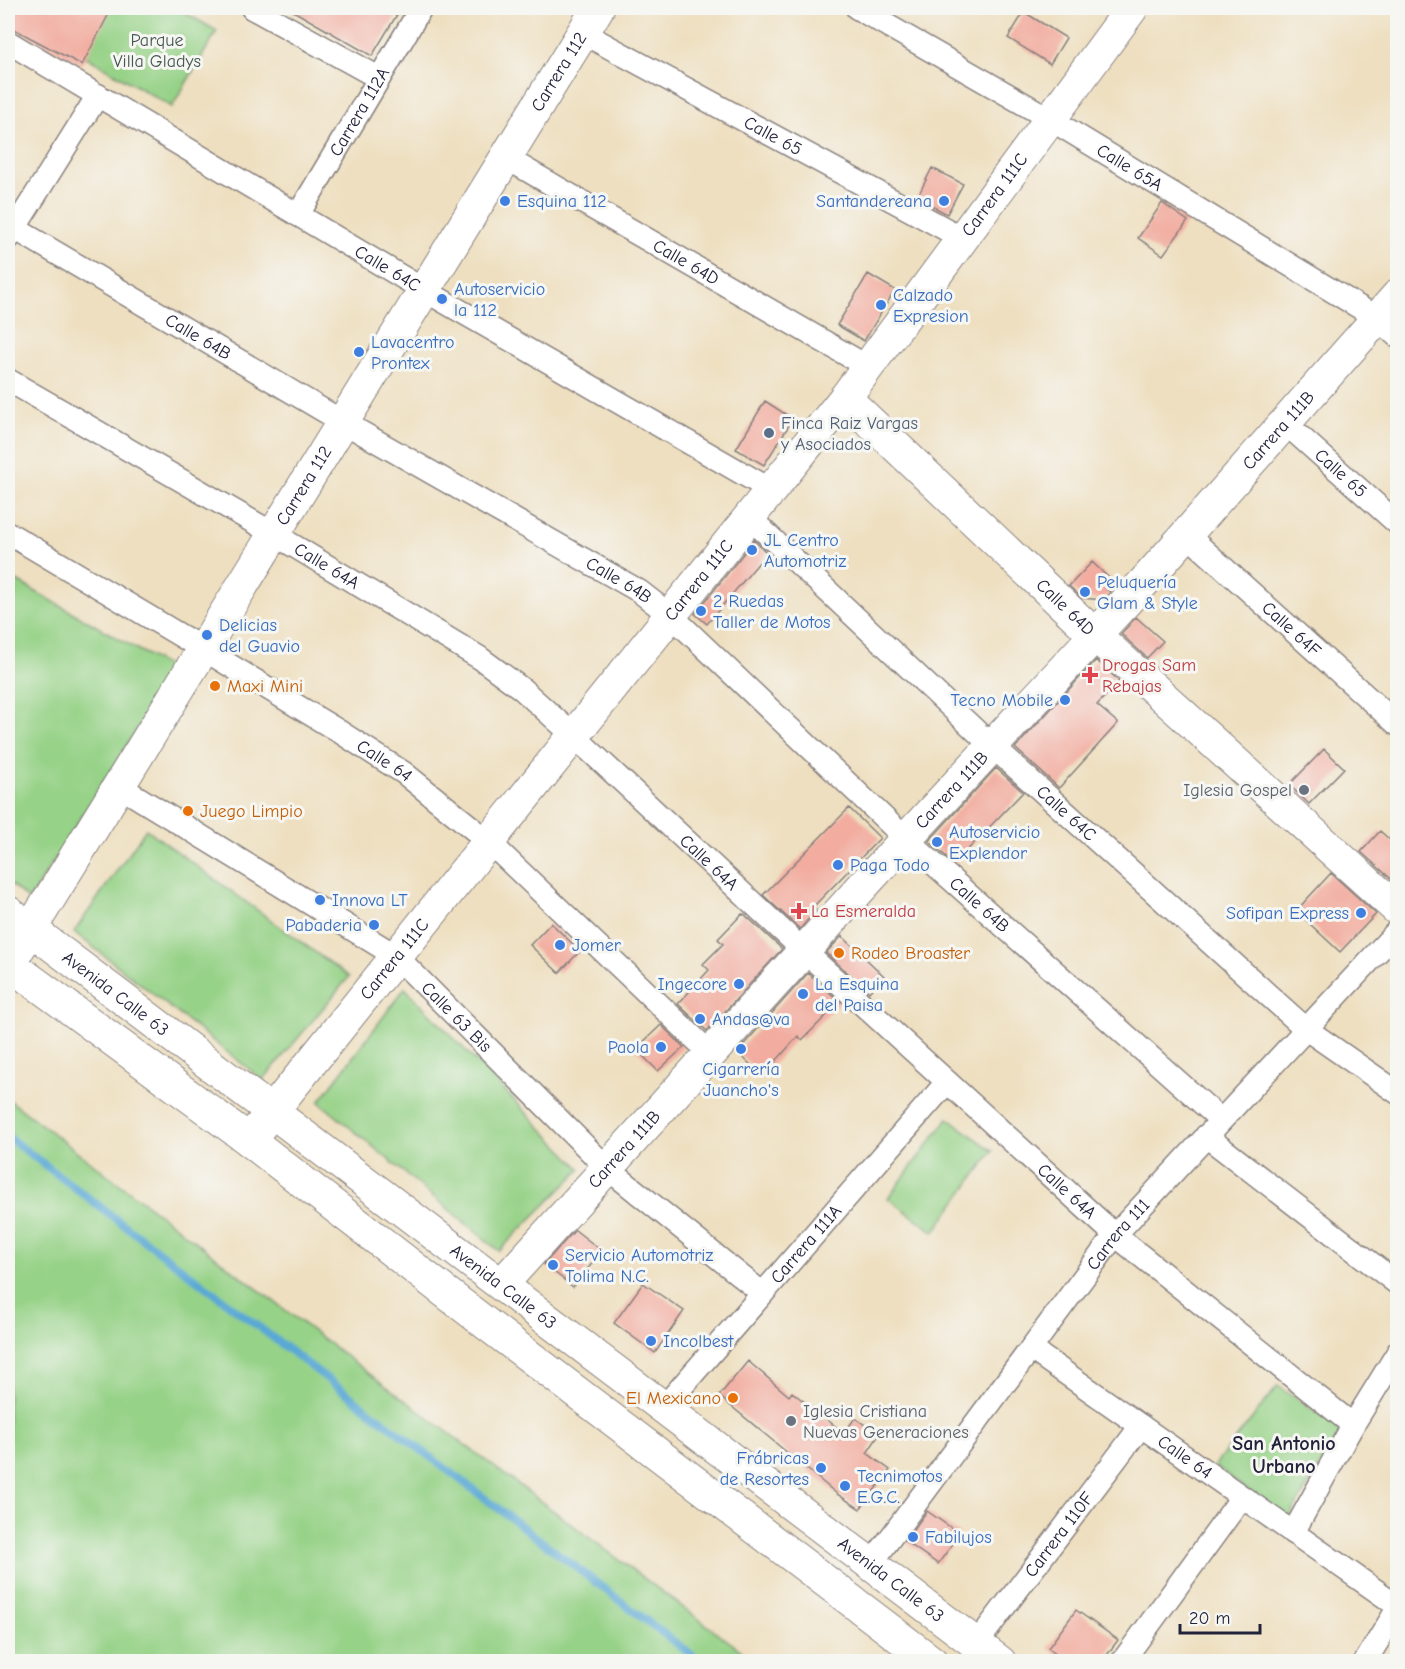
<svg xmlns="http://www.w3.org/2000/svg" width="1405" height="1669" font-family="'Comic Neue',sans-serif">
<style>
.green{fill:#96d287;stroke:#5c7a61;stroke-width:1.5}
.lines{fill:none;stroke-linecap:round;stroke-linejoin:round}
.stream{stroke:#5aa8d4;stroke-width:8}
.building{fill:#f2ada0}
.street-casing{stroke:#88807e;stroke-width:25}
.secondary-casing{stroke:#88807e;stroke-width:34}
.street{stroke:#fff;stroke-width:22}
.secondary{stroke:#fff;stroke-width:32}
.shop-dot{fill:#3f7fe0;stroke:#f6f6f2;stroke-width:2}
.service-dot{fill:#5c6f8a;stroke:#f6f6f2;stroke-width:2}
.health-dot{fill:#e0444e;stroke:#f6f6f2;stroke-width:2}
.food-dot{fill:#e8710a;stroke:#f6f6f2;stroke-width:2}
.worship-dot{fill:#6b7280;stroke:#f6f6f2;stroke-width:2}
.labels{text-anchor:middle;dominant-baseline:central;stroke-width:6;stroke-linejoin:round;paint-order:stroke}
.park-label{font-size:18px;fill:#455752;stroke:#f6f6f2}
.street-label{font-size:18px;fill:#22223b;stroke:#f6f6f2}
.shop-label{font-size:18px;fill:#366cbe;stroke:#f6f6f2;text-anchor:start}
.service-label{font-size:18px;fill:#4e5e75;stroke:#f6f6f2;text-anchor:start}
.health-label{font-size:18px;fill:#be3a42;stroke:#f6f6f2;text-anchor:start}
.food-label{font-size:18px;fill:#c56008;stroke:#f6f6f2;text-anchor:start}
.worship-label{font-size:18px;fill:#5b616d;stroke:#f6f6f2;text-anchor:end}
.neighbourhood-label{font-size:20px;font-weight:bold;fill:#22223b;stroke:#f6f6f2}
</style>
<rect width="100%" height="100%" fill="#f6f6f2"/>
<filter id="ink" filterUnits="userSpaceOnUse"><feTurbulence type="fractalNoise" baseFrequency=".0167" numOctaves="2"/><feDisplacementMap in="SourceGraphic" scale="12" xChannelSelector="R" yChannelSelector="G"/><feConvolveMatrix kernelMatrix="1 2 1 2 8 2 1 2 1" color-interpolation-filters="sRGB"/></filter>
<filter id="wash" filterUnits="userSpaceOnUse"><feTurbulence type="fractalNoise" baseFrequency=".008" numOctaves="4" result="noise"/><feDisplacementMap in="SourceGraphic" scale="24" xChannelSelector="R" yChannelSelector="G"/><feGaussianBlur stdDeviation="1.35" result="paint"/><feColorMatrix in="noise" values="0 0 0 0 0 0 0 0 0 0 0 0 0 0 0 0 0 1.4 0 .05"/><feComposite in="paint" operator="in"/></filter>
<g filter="url(#wash)">
<rect width="100%" height="100%" fill="#eedfc0"/>
<path class="green" d="M 8,8 L 177,8 L 217,31 L 172,107 L 8,11 Z
M 8,576 L 174,670 L 29,900 L 8,882 Z
M 146,829 L 349,977 L 263,1080 L 74,932 Z
M 405,988 L 581,1169 L 499,1251 L 319,1102 Z
M 8,1099 L 343,1354 L 755,1661 L 8,1661 Z
M 948,1118 L 993,1151 L 934,1232 L 888,1198 Z
M 1278,1386 L 1342,1430 L 1288,1519 L 1214,1466 Z"/>
<g class="lines">
<path class="stream" d="M 8,1137 L 701,1662"/>
</g>
<g id="blocks">
<path class="building" d="M 8,8 L 112,8 L 82,65 L 8,26 Z
M 288,8 L 401,8 L 372,56 Z
M 1024,12 L 1066,38 L 1050,64 L 1008,38 Z
M 932,168 L 963,184 L 947,214 L 917,198 Z
M 1162,203 L 1188,221 L 1163,255 L 1138,238 Z
M 868,274 L 895,290 L 864,341 L 837,325 Z
M 765,401 L 793,419 L 764,465 L 736,449 Z
M 754,540 L 767,553 L 707,624 L 695,614 Z
M 1092,562 L 1111,580 L 1104,587 L 1110,592 L 1103,600 L 1082,598 L 1069,586 Z
M 1136,617 L 1163,641 L 1147,658 L 1121,634 Z
M 1096,660 L 1119,681 L 1097,705 L 1118,723 L 1059,788 L 1015,748 Z
M 1324,749 L 1344,768 L 1309,804 L 1289,785 Z
M 996,768 L 1023,792 L 954,864 L 929,841 Z
M 849,808 L 880,838 L 813,907 L 816,910 L 800,929 L 763,895 Z
M 1380,831 L 1398,847 L 1398,885 L 1361,852 Z
M 1331,873 L 1376,914 L 1340,952 L 1296,911 Z
M 742,914 L 743,915 L 744,914 L 782,949 L 707,1031 L 678,1004 L 709,970 L 703,964 L 723,944 L 718,939 Z
M 551,923 L 580,951 L 559,973 L 530,945 Z
M 842,936 L 884,976 L 869,992 L 826,953 Z
M 808,973 L 840,1002 L 802,1040 L 798,1036 L 763,1076 L 737,1052 Z
M 661,1025 L 684,1047 L 658,1071 L 636,1049 Z
M 575,1230 L 602,1251 L 573,1287 L 544,1264 Z
M 643,1283 L 684,1311 L 655,1353 L 614,1323 Z
M 748,1361 L 789,1396 L 792,1392 L 844,1433 L 855,1418 L 879,1435 L 867,1453 L 890,1470 L 860,1509 L 837,1494 L 719,1396 Z
M 927,1511 L 960,1534 L 938,1564 L 905,1541 Z
M 1076,1610 L 1118,1640 L 1102,1662 L 1066,1662 L 1048,1648 Z"/>
</g>
</g>
<g filter="url(#ink)">
<use href="#blocks" fill-opacity="0" stroke="#88807e" stroke-width="1.5"/>
<g class="lines">
<g class="street-casing">
<g id="street">
<path d="M 252,8 L 379,78"/>
<path id="s1" d="M 857,8 L 1050,119 L 1377,318 L 1398,337"/>
<path id="s2" d="M 583,33 L 962,238"/>
<path id="s3" d="M 8,42 L 424,290 L 771,490"/>
<path id="s4" d="M 506,158 L 868,367"/>
<path id="s5" d="M 298,215 L 421,8"/>
<path id="s6" d="M 14,228 L 343,422 L 639,591 L 675,619 L 906,839 L 1221,1120"/>
<path d="M 8,239 L 98,95"/>
<path id="s7" d="M 8,380 L 274,534 L 480,658 L 522,689 L 573,735 L 804,951 L 1115,1235 L 1353,1425"/>
<path id="s8" d="M 1285,423 L 1398,524"/>
<path id="s9" d="M 749,517 L 992,746 L 1306,1029 L 1398,1093"/>
<path id="s10" d="M 8,533 L 203,649 L 340,732 L 404,773 L 488,841 L 711,1054"/>
<path id="s11" d="M 1186,534 L 1398,725"/>
<path id="s12" d="M 119,786 L 396,956 L 607,1168 L 762,1293"/>
<path d="M 1206,1136 L 1398,1284"/>
<path id="s13" d="M 1031,1349 L 1398,1606"/>
<path id="s14" d="M 664,1407 L 947,1082"/>
<path d="M 1293,1533 L 1353,1425 L 1398,1352"/>
<path id="s15" d="M 871,1564 L 1115,1235 L 1398,930"/>
<path id="s16" d="M 977,1643 L 1141,1426"/>
<path d="M 1122,1662 L 1242,1497"/>
<path d="M 1365,1662 L 1398,1608"/>
</g>
</g>
<g class="secondary-casing">
<g id="secondary">
<path id="s17" d="M 845,398 L 1095,635 L 1398,910"/>
<path id="s18" d="M 8,912 L 1000,1662"/>
<path id="s19" d="M 19,948 L 598,8"/>
<path d="M 8,963 L 249,1140 L 484,1322 L 932,1662"/>
<path id="s20" d="M 249,1140 L 845,398 L 1132,8"/>
<path id="s21" d="M 502,1284 L 871,877 L 1145,581 L 1398,295"/>
</g>
</g>
<use href="#street" class="street"/>
<use href="#secondary" class="secondary"/>
</g>
</g>
<g class="shop-dot">
<circle cx="505" cy="201" r="6"/>
<circle cx="944" cy="201" r="6"/>
<circle cx="442" cy="299" r="6"/>
<circle cx="881" cy="305" r="6"/>
<circle cx="359" cy="352" r="6"/>
<circle cx="752" cy="550" r="6"/>
<circle cx="1085" cy="592" r="6"/>
<circle cx="701" cy="611" r="6"/>
<circle cx="207" cy="635" r="6"/>
<circle cx="1065" cy="700" r="6"/>
<circle cx="937" cy="842" r="6"/>
<circle cx="838" cy="865" r="6"/>
<circle cx="320" cy="900" r="6"/>
<circle cx="1361" cy="913" r="6"/>
<circle cx="374" cy="925" r="6"/>
<circle cx="560" cy="945" r="6"/>
<circle cx="739" cy="984" r="6"/>
<circle cx="803" cy="994" r="6"/>
<circle cx="700" cy="1019" r="6"/>
<circle cx="661" cy="1047" r="6"/>
<circle cx="741" cy="1049" r="6"/>
<circle cx="553" cy="1265" r="6"/>
<circle cx="651" cy="1341" r="6"/>
<circle cx="821" cy="1468" r="6"/>
<circle cx="845" cy="1486" r="6"/>
<circle cx="913" cy="1537" r="6"/>
</g>
<circle class="service-dot" cx="769" cy="433" r="6"/>
<g class="health-dot">
<path d="M1087 666h6v6h6v6h-6v6h-6v-6h-6v-6h6z"/>
<path d="M796 902h6v6h6v6h-6v6h-6v-6h-6v-6h6z"/>
</g>
<g class="food-dot">
<circle cx="215" cy="686" r="6"/>
<circle cx="188" cy="811" r="6"/>
<circle cx="839" cy="953" r="6"/>
<circle cx="733" cy="1398" r="6"/>
</g>
<g class="worship-dot">
<circle cx="1304" cy="790" r="6"/>
<circle cx="791" cy="1421" r="6"/>
</g>
<g class="labels">
<g class="park-label">
<text x="157" y="40">Parque<tspan x="157" dy="21">Villa Gladys</tspan></text>
</g>
<g class="street-label">
<text stroke="none"><textPath href="#s19" startOffset="1029">Carrera 112</textPath></text>
<text stroke="none"><textPath href="#s5" startOffset="120">Carrera 112A</textPath></text>
<text stroke="none"><textPath href="#s2" startOffset="216">Calle 65</textPath></text>
<text stroke="none"><textPath href="#s1" startOffset="316">Calle 65A</textPath></text>
<text stroke="none"><textPath href="#s20" startOffset="1204">Carrera 111C</textPath></text>
<text stroke="none"><textPath href="#s4" startOffset="208">Calle 64D</textPath></text>
<text stroke="none"><textPath href="#s3" startOffset="442">Calle 64C</textPath></text>
<text stroke="none"><textPath href="#s6" startOffset="214">Calle 64B</textPath></text>
<text stroke="none"><textPath href="#s21" startOffset="1154">Carrera 111B</textPath></text>
<text stroke="none"><textPath href="#s8" startOffset="75">Calle 65</textPath></text>
<text stroke="none"><textPath href="#s19" startOffset="543">Carrera 112</textPath></text>
<text stroke="none"><textPath href="#s7" startOffset="369">Calle 64A</textPath></text>
<text stroke="none"><textPath href="#s20" startOffset="718">Carrera 111C</textPath></text>
<text stroke="none"><textPath href="#s6" startOffset="700">Calle 64B</textPath></text>
<text stroke="none"><textPath href="#s17" startOffset="304">Calle 64D</textPath></text>
<text stroke="none"><textPath href="#s11" startOffset="142">Calle 64F</textPath></text>
<text stroke="none"><textPath href="#s10" startOffset="440">Calle 64</textPath></text>
<text stroke="none"><textPath href="#s21" startOffset="668">Carrera 111B</textPath></text>
<text stroke="none"><textPath href="#s9" startOffset="434">Calle 64C</textPath></text>
<text stroke="none"><textPath href="#s7" startOffset="855">Calle 64A</textPath></text>
<text stroke="none"><textPath href="#s6" startOffset="1186">Calle 64B</textPath></text>
<text stroke="none"><textPath href="#s20" startOffset="232">Carrera 111C</textPath></text>
<text stroke="none"><textPath href="#s18" startOffset="135">Avenida Calle 63</textPath></text>
<text stroke="none"><textPath href="#s12" startOffset="411">Calle 63 Bis</textPath></text>
<text stroke="none"><textPath href="#s21" startOffset="182">Carrera 111B</textPath></text>
<text stroke="none"><textPath href="#s7" startOffset="1341">Calle 64A</textPath></text>
<text stroke="none"><textPath href="#s15" startOffset="412">Carrera 111</textPath></text>
<text stroke="none"><textPath href="#s14" startOffset="216">Carrera 111A</textPath></text>
<text stroke="none"><textPath href="#s18" startOffset="621">Avenida Calle 63</textPath></text>
<text stroke="none"><textPath href="#s13" startOffset="188">Calle 64</textPath></text>
<text stroke="none"><textPath href="#s16" startOffset="136">Carrera 110F</textPath></text>
<text stroke="none"><textPath href="#s18" startOffset="1107">Avenida Calle 63</textPath></text>
</g>
<g class="shop-label">
<text x="517" y="201">Esquina 112</text>
<text x="932" y="201" text-anchor="end">Santandereana</text>
<text x="454" y="289">Autoservicio<tspan x="454" dy="21">la 112</tspan></text>
<text x="893" y="295">Calzado<tspan x="893" dy="21">Expresion</tspan></text>
<text x="371" y="342">Lavacentro<tspan x="371" dy="21">Prontex</tspan></text>
<text x="764" y="540">JL Centro<tspan x="764" dy="21">Automotriz</tspan></text>
<text x="1097" y="582">Peluquería<tspan x="1097" dy="21">Glam &amp; Style</tspan></text>
<text x="713" y="601">2 Ruedas<tspan x="713" dy="21">Taller de Motos</tspan></text>
<text x="219" y="625">Delicias<tspan x="219" dy="21">del Guavio</tspan></text>
<text x="1053" y="700" text-anchor="end">Tecno Mobile</text>
<text x="949" y="832">Autoservicio<tspan x="949" dy="21">Explendor</tspan></text>
<text x="850" y="865">Paga Todo</text>
<text x="332" y="900">Innova LT</text>
<text x="1349" y="913" text-anchor="end">Sofipan Express</text>
<text x="362" y="925" text-anchor="end">Pabaderia</text>
<text x="572" y="945">Jomer</text>
<text x="727" y="984" text-anchor="end">Ingecore</text>
<text x="815" y="984">La Esquina<tspan x="815" dy="21">del Paisa</tspan></text>
<text x="712" y="1019">Andas@va</text>
<text x="649" y="1047" text-anchor="end">Paola</text>
<text x="741" y="1069" text-anchor="middle">Cigarrería<tspan x="741" dy="21">Juancho's</tspan></text>
<text x="565" y="1255">Servicio Automotriz<tspan x="565" dy="21">Tolima N.C.</tspan></text>
<text x="663" y="1341">Incolbest</text>
<text x="809" y="1458" text-anchor="end">Frábricas<tspan x="809" dy="21">de Resortes</tspan></text>
<text x="857" y="1476">Tecnimotos<tspan x="857" dy="21">E.G.C.</tspan></text>
<text x="925" y="1537">Fabilujos</text>
</g>
<g class="service-label">
<text x="781" y="423">Finca Raiz Vargas<tspan x="781" dy="21">y Asociados</tspan></text>
</g>
<g class="health-label">
<text x="1102" y="665">Drogas Sam<tspan x="1102" dy="21">Rebajas</tspan></text>
<text x="811" y="911">La Esmeralda</text>
</g>
<g class="food-label">
<text x="227" y="686">Maxi Mini</text>
<text x="200" y="811">Juego Limpio</text>
<text x="851" y="953">Rodeo Broaster</text>
<text x="721" y="1398" text-anchor="end">El Mexicano</text>
</g>
<g class="worship-label">
<text x="1292" y="790">Iglesia Gospel</text>
<text x="803" y="1411" text-anchor="start">Iglesia Cristiana<tspan x="803" dy="21">Nuevas Generaciones</tspan></text>
</g>
<g class="neighbourhood-label">
<text x="1284" y="1443">San Antonio<tspan x="1284" dy="23">Urbano</tspan></text>
</g>
</g>
<rect width="1405" height="1669" fill="none" stroke="#f6f6f2" stroke-width="30"/>
<path d="M1180 1624v9h80v-9" fill="none" stroke="#22223b" stroke-width="3"/>
<text x="1189" y="1624" font-size="18" fill="#22223b" stroke="#f6f6f2" stroke-width="4.5" paint-order="stroke">20 m</text>
</svg>
